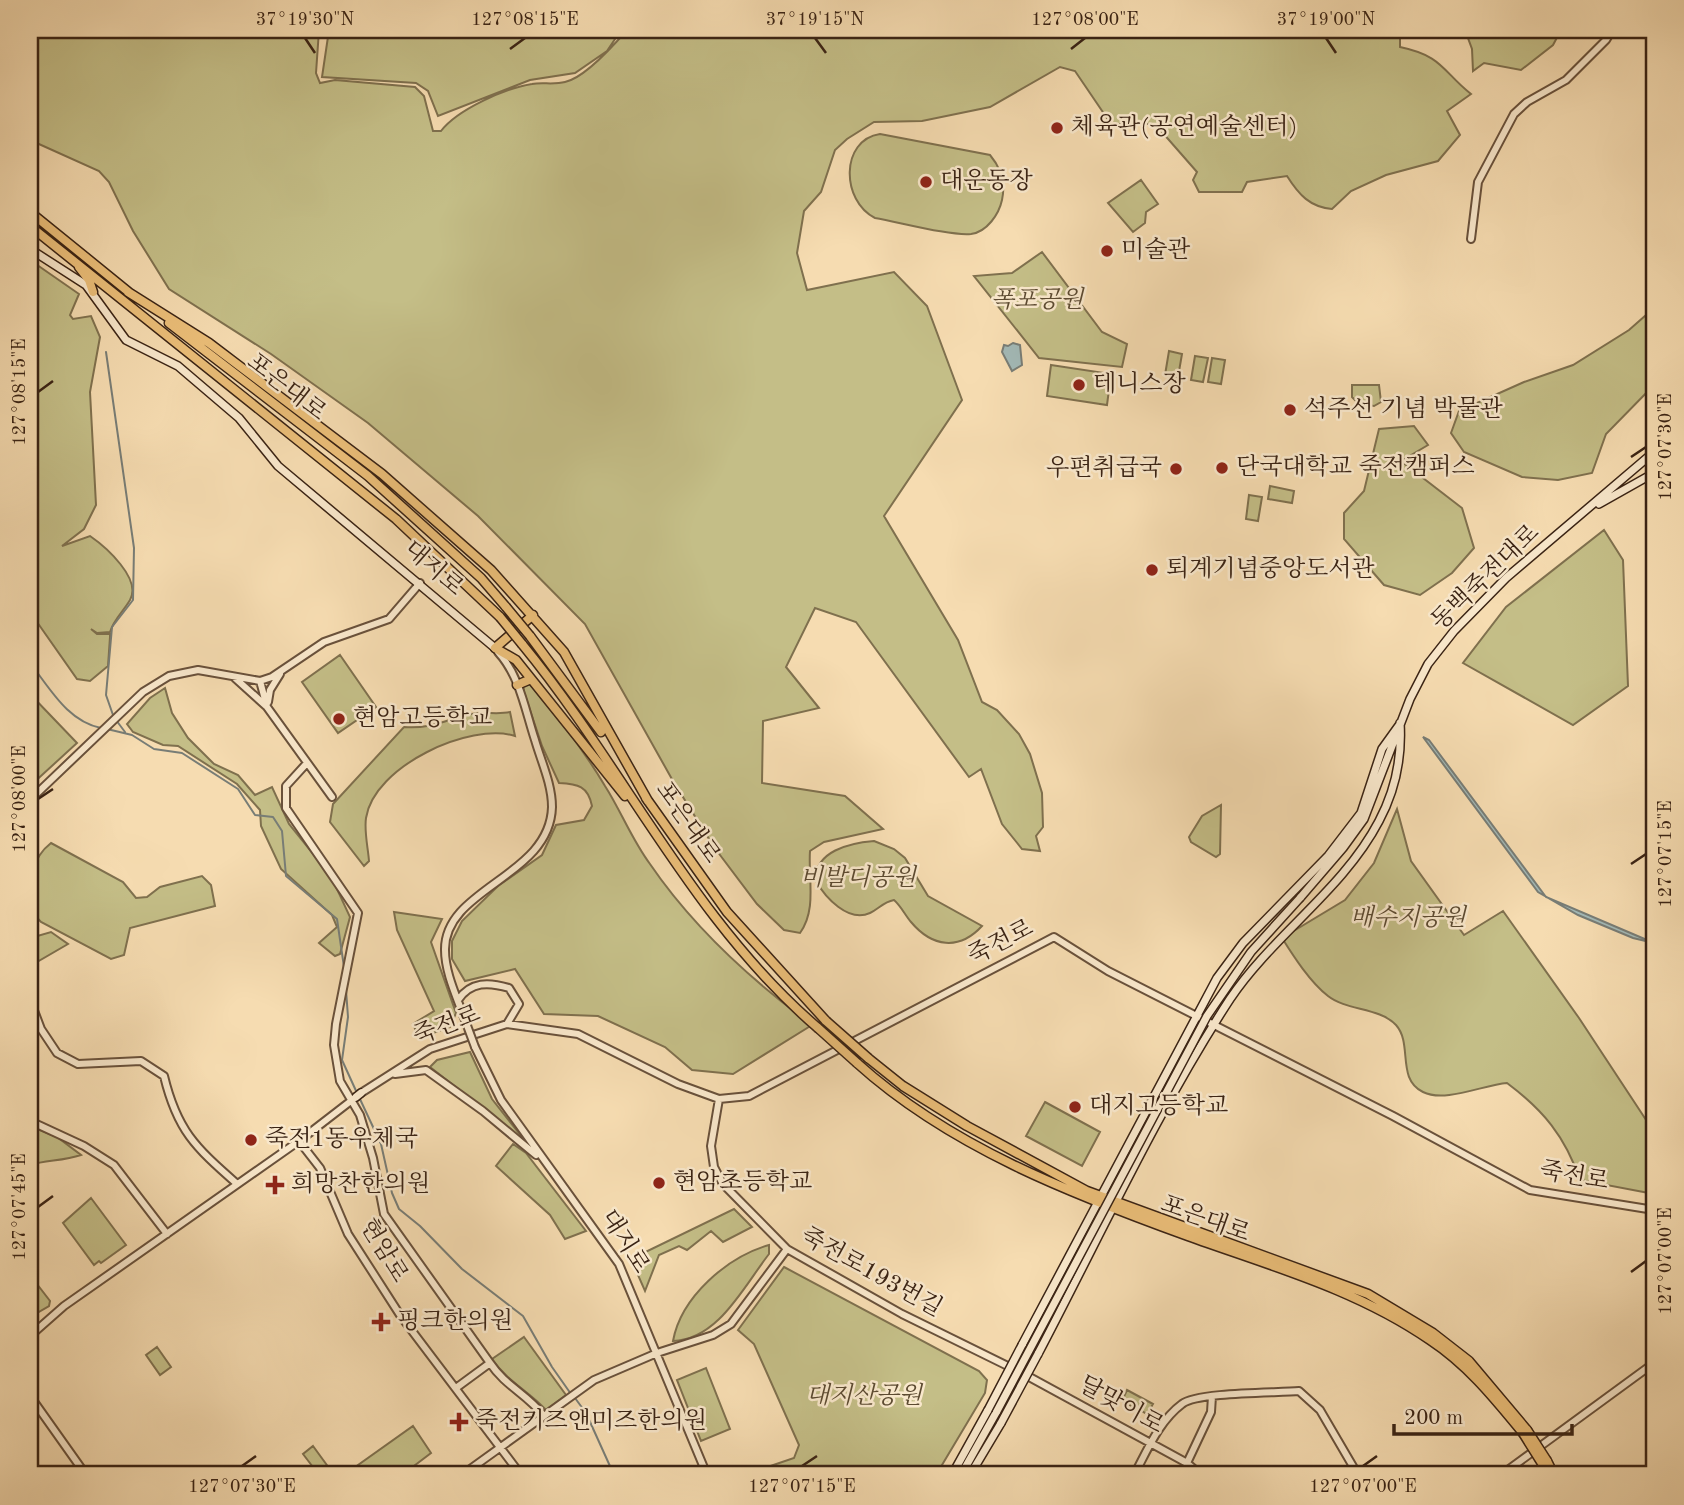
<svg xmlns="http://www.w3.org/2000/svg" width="1684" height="1505" font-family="'Old Standard TT','Noto Serif KR',serif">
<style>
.green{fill:#c4be87;stroke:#7f704e;stroke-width:2}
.water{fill:#a2b9b7;stroke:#787d76;stroke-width:2}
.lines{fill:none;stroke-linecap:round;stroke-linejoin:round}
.stream{stroke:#787d76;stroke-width:2}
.tertiary-casing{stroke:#69513b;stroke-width:10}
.secondary-casing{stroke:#3a2314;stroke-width:10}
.trunk-casing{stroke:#3a2314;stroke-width:11}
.tertiary{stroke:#f9e8cc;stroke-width:6}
.secondary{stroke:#f9e8cc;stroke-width:7}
.trunk{stroke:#ebbe78;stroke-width:8}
.tertiary-bridge-casing{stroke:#69513b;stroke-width:10;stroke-linecap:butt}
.secondary-bridge-casing{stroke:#3a2314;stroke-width:10;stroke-linecap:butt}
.trunk-bridge-casing{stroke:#3a2314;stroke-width:11;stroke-linecap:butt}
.tertiary-bridge{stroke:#f9e8cc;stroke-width:6}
.secondary-bridge{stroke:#f9e8cc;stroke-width:7}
.trunk-bridge{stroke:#ebbe78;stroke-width:8}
.ticks{fill:none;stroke:#3a2314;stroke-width:2.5}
.poi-dot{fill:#8f2418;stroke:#f9e8cc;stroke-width:2.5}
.labels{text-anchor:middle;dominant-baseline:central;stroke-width:5;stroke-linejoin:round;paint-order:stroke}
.poi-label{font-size:24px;fill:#3a2314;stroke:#f9e8cc;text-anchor:start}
.park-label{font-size:24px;font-style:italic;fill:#5c4a31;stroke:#f9e8cc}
.street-label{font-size:24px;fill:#3a2314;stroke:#f9e8cc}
.neatline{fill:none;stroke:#3a2314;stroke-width:2.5}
.ticks-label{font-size:18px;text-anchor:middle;fill:#3a2314}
</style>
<rect width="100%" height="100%" fill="#f6dcb1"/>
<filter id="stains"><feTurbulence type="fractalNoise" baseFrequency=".00286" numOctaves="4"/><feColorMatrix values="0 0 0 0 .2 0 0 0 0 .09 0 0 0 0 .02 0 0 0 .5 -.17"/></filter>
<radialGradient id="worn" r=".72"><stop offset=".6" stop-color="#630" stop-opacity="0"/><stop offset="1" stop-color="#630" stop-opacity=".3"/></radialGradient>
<path class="green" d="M 30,30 L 319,30 L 316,73 L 320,83 L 335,80 L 415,87 L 424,96 L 433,131 L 441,131 C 457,110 505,88 532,84 C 542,82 554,85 565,82 C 584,78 614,45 627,30 L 1400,30 L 1400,47 C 1443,56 1442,71 1471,94 L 1447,111 L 1460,135 L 1438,161 L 1386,175 L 1351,191 L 1332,209 C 1310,207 1299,195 1287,176 L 1247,182 L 1242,192 L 1199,192 L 1193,180 L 1197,172 L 1155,124 L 1111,124 L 1075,71 L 1060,67 L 990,107 L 922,121 L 874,122 L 847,139 L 835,150 L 821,192 L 804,211 L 797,253 L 807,290 L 894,272 L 927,306 L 962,400 L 884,516 L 958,640 L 982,702 L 997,710 L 1019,734 L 1030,754 L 1042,793 L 1043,827 L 1036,836 L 1040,851 L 1022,849 L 1002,824 L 981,769 L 969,777 L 856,622 L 815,608 L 786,667 L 819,708 L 763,721 L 762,783 L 845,796 L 883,829 L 824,842 L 810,851 C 808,878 817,910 800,933 L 784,930 L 757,904 L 714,847 L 673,781 L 585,624 L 478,516 L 368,423 L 271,354 L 169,289 L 133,231 L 109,182 L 99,171 L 30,140 Z
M 329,30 L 621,30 L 607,51 L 575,73 L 530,80 L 438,116 L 428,91 L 416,83 L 322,77 Z
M 1465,30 L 1561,30 L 1553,45 L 1521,70 L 1484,63 L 1473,71 L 1472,49 Z
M 880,134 L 990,155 C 1001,168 1006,182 1002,200 C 999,214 987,232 971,234 C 950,236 899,222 875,218 C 841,201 840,140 880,134 Z
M 1141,180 L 1158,204 L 1146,212 L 1145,223 L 1133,232 L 1108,203 Z
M 1042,252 L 1102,332 L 1127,344 L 1122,367 L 1039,358 L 974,276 L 1012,273 Z
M 30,260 L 79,294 L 70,315 L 73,319 L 91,316 L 100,337 L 90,392 L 96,505 L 84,529 L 62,546 L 90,536 C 106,547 142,579 130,600 C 123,612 114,619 110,632 L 97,633 L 91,629 L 97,634 L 110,634 L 110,637 L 108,666 L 90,681 L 77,679 L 30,612 Z
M 1654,308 L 1654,385 L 1606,434 L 1592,473 L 1558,480 L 1522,477 L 1464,452 L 1451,433 L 1459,411 L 1524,382 L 1573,365 L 1629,330 Z
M 1169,351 L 1182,354 L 1178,377 L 1165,375 Z
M 1195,356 L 1208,358 L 1203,382 L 1191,380 Z
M 1212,358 L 1225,360 L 1221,384 L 1208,382 Z
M 1051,365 L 1111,374 L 1107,405 L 1047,396 Z
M 1352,385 L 1379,385 L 1381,402 L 1374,406 L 1358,403 L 1352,397 Z
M 1414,426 L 1428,445 L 1401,461 L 1462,508 L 1474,548 L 1452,573 L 1420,595 L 1384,585 L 1344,539 L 1344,513 L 1364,491 L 1379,429 Z
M 1270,486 L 1294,491 L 1292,503 L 1268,499 Z
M 1249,495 L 1262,497 L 1258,521 L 1246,519 Z
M 1604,530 L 1623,560 L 1628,686 L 1573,725 L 1463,663 L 1506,607 Z
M 340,655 L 376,707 L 338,733 L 302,682 Z
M 529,683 C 557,715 583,749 605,786 C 621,811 632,840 650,864 C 693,927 751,980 812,1025 L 733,1074 L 692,1070 L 665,1047 L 598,1016 L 544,1014 L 515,969 L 465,981 L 452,959 L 452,941 L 462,921 L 498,886 L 542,855 L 556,825 L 584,820 L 592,806 C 588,786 578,784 559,783 L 542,746 L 524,692 L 523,686 Z
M 165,688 L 172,713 L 188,738 L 214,764 L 238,775 L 255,795 L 272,787 L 289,824 L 331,876 L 350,917 L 340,954 L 335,956 L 319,943 L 337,927 L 332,915 L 281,869 L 261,826 L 260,810 L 237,784 L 178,746 L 163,745 L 133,732 L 127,724 L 150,698 Z
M 30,694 L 77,743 L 30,786 Z
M 510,712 L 515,736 C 470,722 374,766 366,818 C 364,831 368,848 369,861 L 364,866 L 330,822 L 333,804 L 404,727 C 432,729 445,720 471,714 C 482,711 497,715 510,712 Z
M 1221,805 L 1220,854 L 1216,857 L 1191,842 L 1189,837 L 1202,816 Z
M 1397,809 L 1411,861 L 1464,935 L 1503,911 L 1579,1018 L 1654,1132 L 1654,1194 L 1580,1180 C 1565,1136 1543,1110 1507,1083 C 1483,1085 1445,1103 1423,1092 C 1396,1079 1413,1044 1396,1025 C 1379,1007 1347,1011 1328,996 C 1310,982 1294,957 1282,938 L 1345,900 L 1374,863 Z
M 874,841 L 894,849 L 905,858 L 928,896 L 982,926 C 959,951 932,947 911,922 C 905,915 901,906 894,900 C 883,902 879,909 870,913 C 848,923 825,897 816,881 C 814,851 850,843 874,841 Z
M 51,843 L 123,882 L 136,898 L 147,897 L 160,887 L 202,876 L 211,885 L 215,906 L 130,928 L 124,955 L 111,959 L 41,922 L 30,910 C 30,884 29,860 51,843 Z
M 394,912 L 442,919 L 431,942 L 456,1013 L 450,1027 L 419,1038 L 413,1024 L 434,1011 L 397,930 Z
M 30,921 L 34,937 L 51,932 L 68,944 L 30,966 Z
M 470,1052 L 492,1099 L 525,1141 L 430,1067 L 437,1060 Z
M 1045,1102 L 1100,1132 L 1082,1166 L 1026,1136 Z
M 30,1126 L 57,1137 L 81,1155 C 63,1161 47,1160 30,1165 Z
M 513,1144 L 526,1153 L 586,1231 L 565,1239 L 550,1215 L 496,1166 Z
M 91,1198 L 126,1245 L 101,1263 L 99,1261 L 94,1265 L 63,1223 Z
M 734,1209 L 752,1227 L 723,1242 L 711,1231 L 687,1250 L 679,1246 L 659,1255 L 645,1291 L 631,1259 Z
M 769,1245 L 769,1254 C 744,1286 718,1340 673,1341 C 681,1297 727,1257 769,1245 Z
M 784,1267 L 979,1371 L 987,1380 L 985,1393 L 936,1475 L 744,1475 L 794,1458 L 799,1445 L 754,1344 L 738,1330 Z
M 30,1275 L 50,1301 L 49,1306 L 30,1317 Z
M 524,1337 L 566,1395 L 546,1410 C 526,1389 509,1383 492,1359 Z
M 157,1347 L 171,1367 L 160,1375 L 146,1355 Z
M 706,1368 L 730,1429 L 701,1441 L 677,1380 Z
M 1127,1390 L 1153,1404 L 1147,1414 L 1122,1401 Z
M 413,1426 L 431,1453 L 402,1475 L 344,1475 Z
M 313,1446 L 329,1468 L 319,1475 L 303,1454 Z"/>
<path class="water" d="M 1013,343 L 1020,345 L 1022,365 L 1012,371 L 1002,352 L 1004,345 L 1008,346 Z
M 1423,737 L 1429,740 L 1546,897 L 1654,943 L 1633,938 L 1578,915 L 1538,892 Z"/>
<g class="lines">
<path class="stream" d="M 106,352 L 134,548 L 133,600 L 112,627 L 106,695 L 113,715
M 30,663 C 50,688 67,721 101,728
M 116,720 L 125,732
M 107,729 L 132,735 L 154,749 L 182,753 L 238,789 L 255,815 L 273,817 L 282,831 L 286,876 L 337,919 L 344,967
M 346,990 L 348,1017 L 342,1060 L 357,1093
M 359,1097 L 381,1144 L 392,1193 L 399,1209 L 420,1226 L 462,1269 L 523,1316 L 552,1367 L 571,1394
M 575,1398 L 586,1413 L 614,1475"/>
<g class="tertiary-casing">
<path id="tertiary" d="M 1471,239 L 1478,182 L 1514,114 L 1527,102 L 1566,80 L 1606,40 L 1612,30
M 235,678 L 266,706
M 260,681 L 267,707 L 332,797
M 268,702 L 270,690 L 280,674
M 307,763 L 286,786 L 286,808 L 358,913 L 336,1024 L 334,1045 L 340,1081 L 360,1115 L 373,1158 L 384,1214 L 490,1363
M 30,800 L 143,692 L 169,676 L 198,670 L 260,681 L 272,677 L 324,642 L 389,619 L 420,583
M 30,1000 L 41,1029 L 57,1053 L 78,1064 L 141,1061 L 164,1076 C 177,1130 195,1147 236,1183
M 458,1000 C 471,981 489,982 509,988 L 519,1004 L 507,1024
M 462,1012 C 455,993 445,971 445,950 C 444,888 550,877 552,807 C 552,784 541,761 535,740 C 525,710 520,676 498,652
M 475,1047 L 501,1100 L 619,1264 L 707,1475
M 395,1074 L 426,1070 L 483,1111 L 536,1155
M 361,1093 L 430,1049 L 507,1024 L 578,1034 L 678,1084 L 719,1099 L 749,1096 L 1054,937 L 1108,971 L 1393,1116 L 1530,1190 L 1654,1210
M 719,1099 L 711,1146 L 714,1167 L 723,1184 L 787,1249 L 902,1314 L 1022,1373 L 1187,1463 L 1201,1475
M 30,1121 L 84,1146 L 114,1165 L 167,1234
M 299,1141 L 320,1168 L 348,1234 L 400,1315 L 521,1475
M 30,1336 L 64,1306 L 299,1141 L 356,1097
M 456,1388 L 490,1363 C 506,1387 526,1393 544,1416
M 30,1396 L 86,1475
M 1187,1463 L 1211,1412 L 1212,1396
M 462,1475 L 594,1380 L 657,1353 L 713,1335 L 731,1324 L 787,1249
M 1134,1475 C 1147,1451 1159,1421 1182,1404 C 1197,1392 1276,1393 1299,1391 L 1320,1410 L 1358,1475
M 1501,1475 L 1654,1363"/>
</g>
<g class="secondary-casing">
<path id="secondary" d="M 30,249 L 86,285 L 126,340 L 178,366 L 239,418 L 278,466 L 495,648
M 1599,504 L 1654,473
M 1300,898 L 1343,848 L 1364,819 L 1410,699 L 1428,664 L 1454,631 L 1506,578 L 1654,452
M 356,1097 L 361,1093
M 1022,1345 L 1217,978 L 1243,943 L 1328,856 L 1361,813 L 1382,749 L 1400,724
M 1038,1354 C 1100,1236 1157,1111 1230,999 C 1273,935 1343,890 1379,821 C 1395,791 1402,756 1400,723
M 952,1475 L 988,1410
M 961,1475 L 997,1411
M 970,1475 L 1001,1423"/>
</g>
<g class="trunk-casing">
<path id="trunk" d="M 30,212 L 131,294
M 30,226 L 396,519 L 500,617
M 79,267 L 89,280 L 93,292
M 128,292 L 209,343 L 382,474 L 491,570 L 564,652 L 648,801
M 169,323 L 368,476 L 481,578 L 506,607
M 533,615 L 495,648 L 516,660 L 625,796
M 530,636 L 601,732
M 522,644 C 625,769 693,921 818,1028
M 517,685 L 531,679
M 646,798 L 727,912 L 826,1021
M 868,1058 L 903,1086 L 967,1126 L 1087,1191 L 1368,1294 L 1433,1333 L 1469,1361 L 1527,1430
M 857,1063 C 950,1147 1072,1194 1188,1236 C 1271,1266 1356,1289 1430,1340 C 1468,1365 1495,1399 1523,1433
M 1547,1461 L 1554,1475
M 1543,1465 L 1548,1475"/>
</g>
<use href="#tertiary" class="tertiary"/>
<use href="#secondary" class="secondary"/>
<use href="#trunk" class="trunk"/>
<g class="tertiary-bridge-casing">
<path id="tertiary-bridge" d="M 462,1012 L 475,1047"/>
</g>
<g class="secondary-bridge-casing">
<path id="secondary-bridge" d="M 988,1410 L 1022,1345
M 997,1411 L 1207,1016 L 1251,952 L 1300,898
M 1001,1423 L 1038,1354"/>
</g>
<g class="trunk-bridge-casing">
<path id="trunk-bridge" d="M 506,607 L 530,636
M 500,617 L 522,644
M 826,1021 L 868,1058
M 818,1028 L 857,1063
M 1527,1430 L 1547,1461
M 1523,1433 L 1543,1465"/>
</g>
<use href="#tertiary-bridge" class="tertiary-bridge"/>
<use href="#secondary-bridge" class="secondary-bridge"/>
<use href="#trunk-bridge" class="trunk-bridge"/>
</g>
<path class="ticks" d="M 305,38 L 315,53M 815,38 L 826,53M 1326,38 L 1336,53M 510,49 L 525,38M 1071,49 L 1085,38M 38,392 L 53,381M 1631,457 L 1646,447M 38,799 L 53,789M 1631,864 L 1646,854M 38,1207 L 53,1196M 1631,1272 L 1646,1261M 242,1466 L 256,1456M 802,1466 L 817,1456M 1363,1466 L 1377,1456"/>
<g class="poi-dot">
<circle cx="1057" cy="128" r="7"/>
<circle cx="926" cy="182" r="7"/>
<circle cx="1107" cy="251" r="7"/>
<circle cx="1079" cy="385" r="7"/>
<circle cx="1290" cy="410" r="7"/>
<circle cx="1222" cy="468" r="7"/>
<circle cx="1176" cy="469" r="7"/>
<circle cx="1152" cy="570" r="7"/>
<circle cx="339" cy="719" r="7"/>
<circle cx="1075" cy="1107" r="7"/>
<circle cx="251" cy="1140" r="7"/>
<circle cx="659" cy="1183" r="7"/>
<path d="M271.5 1174.5h7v7h7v7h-7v7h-7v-7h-7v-7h7z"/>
<path d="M377.5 1311.5h7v7h7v7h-7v7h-7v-7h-7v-7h7z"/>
<path d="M455.5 1411.5h7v7h7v7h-7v7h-7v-7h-7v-7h7z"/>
</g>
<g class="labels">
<g class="poi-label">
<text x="1071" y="128">체육관(공연예술센터)</text>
<text x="940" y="182">대운동장</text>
<text x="1121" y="251">미술관</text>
<text x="1093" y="385">테니스장</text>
<text x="1304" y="410">석주선 기념 박물관</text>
<text x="1236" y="468">단국대학교 죽전캠퍼스</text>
<text x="1162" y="469" text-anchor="end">우편취급국</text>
<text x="1166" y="570">퇴계기념중앙도서관</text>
<text x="353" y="719">현암고등학교</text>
<text x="1089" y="1107">대지고등학교</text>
<text x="265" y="1140">죽전1동우체국</text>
<text x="673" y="1183">현암초등학교</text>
<text x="291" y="1185">희망찬한의원</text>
<text x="397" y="1322">핑크한의원</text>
<text x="475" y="1422">죽전키즈앤미즈한의원</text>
</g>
<g class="park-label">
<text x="1037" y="301">폭포공원</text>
<text x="858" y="879">비발디공원</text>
<text x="1408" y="919">배수지공원</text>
<text x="864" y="1397">대지산공원</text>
</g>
<g class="street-label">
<text transform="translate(286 388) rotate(38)">포은대로</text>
<text transform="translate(433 569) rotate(41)">대지로</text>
<text transform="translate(1486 578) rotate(-44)">동백죽전대로</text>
<text transform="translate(687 823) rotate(55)">포은대로</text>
<text transform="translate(1001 943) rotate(-27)">죽전로</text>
<text transform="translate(447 1026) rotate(-21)">죽전로</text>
<text transform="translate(1574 1177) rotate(10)">죽전로</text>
<text transform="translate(1205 1220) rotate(20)">포은대로</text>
<text transform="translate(624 1242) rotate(58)">대지로</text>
<text transform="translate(383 1251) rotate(59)">현암로</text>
<text transform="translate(871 1273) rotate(29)">죽전로193번길</text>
<text transform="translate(1121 1406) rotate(29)">달맞이로</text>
</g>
</g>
<rect width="1684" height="1505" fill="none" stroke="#f6dcb1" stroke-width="77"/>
<path d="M1394 1424v10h178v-10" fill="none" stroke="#3a2314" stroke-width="3.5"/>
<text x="1404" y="1424" font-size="21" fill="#3a2314" stroke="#f9e8cc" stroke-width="5" paint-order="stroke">200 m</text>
<rect x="38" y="38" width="1608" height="1428" class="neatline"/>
<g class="ticks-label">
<text x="305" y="25">37°19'30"N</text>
<text x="525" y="25">127°08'15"E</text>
<text x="815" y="25">37°19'15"N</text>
<text x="1085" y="25">127°08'00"E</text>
<text x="1326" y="25">37°19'00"N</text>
<text transform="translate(19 392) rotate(-90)" y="6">127°08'15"E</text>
<text transform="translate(1665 447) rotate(-90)" y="6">127°07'30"E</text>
<text transform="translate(19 799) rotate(-90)" y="6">127°08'00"E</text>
<text transform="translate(1665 854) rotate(-90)" y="6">127°07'15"E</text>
<text transform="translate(19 1207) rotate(-90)" y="6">127°07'45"E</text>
<text transform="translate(1665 1261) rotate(-90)" y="6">127°07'00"E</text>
<text x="242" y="1492">127°07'30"E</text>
<text x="802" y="1492">127°07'15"E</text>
<text x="1363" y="1492">127°07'00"E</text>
</g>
<rect width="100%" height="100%" filter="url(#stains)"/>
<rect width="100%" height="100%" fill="url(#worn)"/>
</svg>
